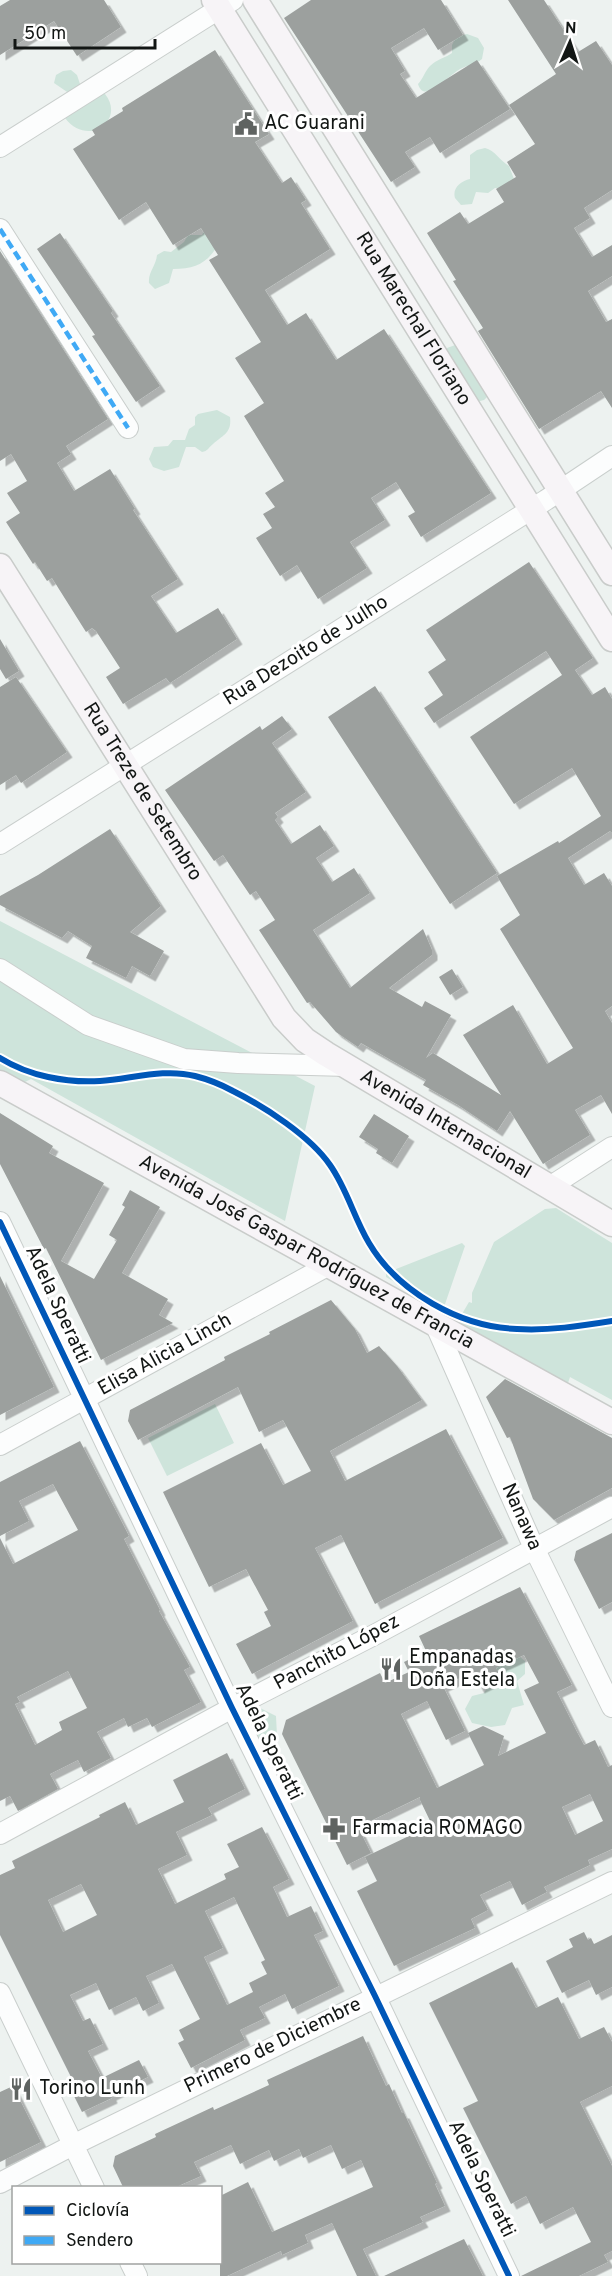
<svg xmlns="http://www.w3.org/2000/svg" width="612" height="2276" font-family="Overpass,sans-serif">
<style>
.green{fill:#cee4db}
.building{fill:#9ca09e;fill-rule:evenodd;filter:url(#shadow)}
.lines{fill:none;stroke-linecap:round;stroke-linejoin:round}
.minor-casing{stroke:#c9cecc;stroke-width:22}
.major-casing{stroke:#c9ccca;stroke-width:27}
.minor{stroke:#fcfdfd;stroke-width:20}
.major{stroke:#f7f4f7;stroke-width:24}
.quiet{stroke:#3fa9f5;stroke-width:4.5;stroke-dasharray:9 4.5;stroke-linecap:butt}
.cycleway-casing{stroke:#fff;stroke-width:10}
.cycleway{stroke:#0057b8;stroke-width:6}
.labels{text-anchor:middle;dominant-baseline:central;stroke-width:6;stroke-linejoin:round;paint-order:stroke}
.poi-label{font-size:20px;fill:#121614;stroke:#fff;text-anchor:start}
.street-label{font-size:20px;fill:#121614;stroke:#fff}
</style>
<defs>
<filter id="shadow"><feDropShadow dx="5.5" dy="5.5" stdDeviation="0" flood-color="#0004"/></filter>
</defs>
<rect width="100%" height="100%" fill="#edf2f0"/>
<path class="green" d="M 467,34 L 478,38 L 484,48 L 482,59 C 475,65 468,65 460,69 C 453,73 435,90 429,91 C 423,93 420,90 418,84 C 423,79 425,71 430,66 C 437,59 445,58 452,53 L 452,45 L 456,37 Z
M 71,70 L 77,75 L 82,90 L 105,94 C 126,120 88,148 65,118 L 72,103 L 73,96 L 54,83 L 56,75 L 63,71 Z
M 485,148 C 495,150 500,161 509,166 L 514,179 L 508,188 L 495,188 L 488,193 L 476,192 L 472,204 L 461,205 L 455,198 C 452,188 461,181 470,179 L 470,155 L 477,150 Z
M 206,228 L 219,243 C 208,263 196,269 173,269 L 169,283 L 155,289 L 149,283 C 148,272 156,266 157,255 L 164,251 L 171,252 L 184,242 L 188,235 L 202,235 Z
M 458,344 L 490,394 L 484,400 L 476,402 L 440,353 L 447,348 Z
M 217,410 L 230,417 C 232,433 223,435 213,444 C 208,448 208,451 202,452 L 195,447 L 186,447 L 179,467 L 164,471 L 153,467 L 149,459 L 154,447 L 168,446 L 173,440 L 185,440 L 189,429 L 195,425 L 195,417 L 198,414 Z
M 0,921 L 315,1086 L 285,1221 L 31,1079 L 19,1085 L 0,1078 Z
M 556,1208 L 612,1243 L 612,1400 L 570,1377 L 567,1386 L 458,1336 L 459,1319 L 469,1302 L 472,1303 L 472,1293 L 494,1242 L 545,1209 Z
M 462,1243 L 465,1246 L 444,1307 L 439,1308 L 386,1277 L 386,1273 Z
M 215,1404 L 234,1443 L 167,1476 L 148,1438 Z
M 509,1656 L 520,1657 L 525,1661 L 525,1674 L 517,1681 L 524,1705 L 512,1708 L 505,1725 L 491,1727 L 472,1723 L 465,1709 L 472,1696 L 484,1693 L 489,1684 L 499,1682 L 488,1671 Z
M 260,1708 L 276,1716 L 277,1736 L 265,1742 L 253,1742 L 242,1713 Z"/>
<path class="building" d="M 10,0 L 104,0 L 121,27 L 77,56 L 54,21 L 0,55 L 0,6 Z
M 311,0 L 441,0 L 463,35 L 438,50 L 424,28 L 391,48 L 405,71 L 400,74 L 416,98 L 477,60 L 510,109 L 440,153 L 430,137 L 405,152 L 415,167 L 391,182 L 284,18 Z
M 508,0 L 544,0 L 578,52 L 596,41 L 612,65 L 612,190 L 584,208 L 590,218 L 574,228 L 592,257 L 612,245 L 612,276 L 588,291 L 606,322 L 612,319 L 612,408 L 601,391 L 539,429 L 478,331 L 483,328 L 453,281 L 456,280 L 427,233 L 460,212 L 468,224 L 504,202 L 496,189 L 516,177 L 507,162 L 535,144 L 509,105 L 556,74 Z
M 215,50 L 269,134 L 255,142 L 282,183 L 291,177 L 306,200 L 301,203 L 330,249 L 265,290 L 287,325 L 306,313 L 336,360 L 384,329 L 491,493 L 421,537 L 408,516 L 415,512 L 396,482 L 371,498 L 385,520 L 350,542 L 367,568 L 318,599 L 297,565 L 280,576 L 256,538 L 272,528 L 263,514 L 275,507 L 265,493 L 284,481 L 244,416 L 264,403 L 235,358 L 261,342 L 209,260 L 218,255 L 201,228 L 173,245 L 146,202 L 119,220 L 73,149 L 95,135 L 92,130 L 123,111 L 122,108 Z
M 60,233 L 113,311 L 111,313 L 160,386 L 136,402 L 92,336 L 95,335 L 37,249 Z
M 0,251 L 108,419 L 66,446 L 71,454 L 57,463 L 74,491 L 110,469 L 135,509 L 133,510 L 178,579 L 151,596 L 176,633 L 218,608 L 237,639 L 170,683 L 166,678 L 123,704 L 106,677 L 120,668 L 96,631 L 92,628 L 86,632 L 52,578 L 47,581 L 35,562 L 33,564 L 6,522 L 20,513 L 7,493 L 27,481 L 11,454 L 0,461 Z
M 529,562 L 593,658 L 575,670 L 592,695 L 605,687 L 612,699 L 612,833 L 610,831 L 568,858 L 584,885 L 604,873 L 612,886 L 612,1006 L 605,1011 L 612,1023 L 612,1114 L 601,1095 L 575,1110 L 590,1135 L 543,1164 L 510,1111 L 497,1131 L 458,1105 L 423,1085 L 426,1080 L 361,1043 L 358,1047 L 336,1032 L 310,1002 L 307,1003 L 259,930 L 275,920 L 256,891 L 250,895 L 223,855 L 214,861 L 165,790 L 260,726 L 262,730 L 282,716 L 292,729 L 272,743 L 306,792 L 275,813 L 278,817 L 275,820 L 291,844 L 320,825 L 334,846 L 316,858 L 332,882 L 354,868 L 370,893 L 313,930 L 350,988 L 423,929 L 432,950 L 432,955 L 389,988 L 422,1007 L 425,1001 L 451,1015 L 426,1058 L 433,1053 L 501,1095 L 463,1035 L 513,1005 L 547,1064 L 573,1048 L 500,929 L 520,915 L 497,876 L 558,841 L 559,843 L 601,816 L 572,768 L 514,804 L 470,737 L 562,675 L 546,651 L 434,723 L 424,708 L 443,695 L 428,672 L 446,660 L 426,630 Z
M 0,639 L 19,671 L 6,679 L 0,669 Z
M 16,677 L 67,752 L 21,783 L 16,775 L 0,785 L 0,687 Z
M 375,686 L 497,873 L 450,904 L 328,717 Z
M 110,829 L 161,906 L 130,932 L 164,951 L 150,976 L 132,966 L 126,978 L 86,958 L 92,946 L 68,931 L 62,938 L 0,905 L 0,896 L 38,875 Z
M 452,969 L 463,987 L 450,995 L 439,977 Z
M 0,1113 L 53,1146 L 49,1153 L 104,1183 L 61,1261 L 94,1279 L 117,1240 L 109,1235 L 125,1207 L 122,1205 L 130,1190 L 160,1207 L 122,1273 L 168,1299 L 159,1315 L 173,1323 L 101,1360 L 46,1248 L 44,1249 L 0,1164 Z
M 374,1114 L 409,1136 L 392,1163 L 376,1153 L 378,1149 L 359,1137 Z
M 0,1276 L 54,1387 L 0,1415 Z
M 331,1300 L 355,1329 L 367,1353 L 379,1346 L 397,1366 L 422,1400 L 330,1451 L 345,1481 L 446,1429 L 503,1538 L 375,1604 L 341,1535 L 315,1548 L 353,1621 L 252,1674 L 236,1644 L 271,1626 L 264,1612 L 268,1610 L 246,1569 L 209,1587 L 163,1492 L 261,1443 L 283,1485 L 311,1471 L 283,1420 L 259,1432 L 238,1387 L 138,1440 L 128,1421 L 130,1410 L 225,1360 L 224,1357 L 270,1334 L 269,1332 Z
M 505,1379 L 612,1438 L 612,1488 L 554,1520 L 533,1499 L 510,1437 L 507,1438 L 486,1397 Z
M 80,1441 L 129,1536 L 124,1539 L 160,1610 L 159,1611 L 190,1667 L 184,1670 L 201,1702 L 152,1727 L 147,1718 L 128,1727 L 124,1718 L 97,1732 L 111,1758 L 84,1772 L 78,1760 L 50,1774 L 58,1789 L 18,1811 L 10,1796 L 0,1801 L 0,1538 L 13,1564 L 78,1530 L 53,1484 L 19,1501 L 29,1521 L 0,1536 L 0,1482 ZM 68,1671 L 87,1708 L 59,1722 L 62,1730 L 35,1745 L 15,1704 L 20,1702 L 17,1697 Z
M 612,1533 L 612,1602 L 599,1609 L 574,1560 L 576,1551 Z
M 520,1587 L 572,1685 L 557,1692 L 577,1732 L 584,1745 L 595,1740 L 608,1767 L 612,1765 L 612,1849 L 588,1860 L 590,1865 L 544,1887 L 547,1892 L 522,1905 L 510,1881 L 480,1895 L 488,1910 L 471,1919 L 475,1928 L 394,1966 L 357,1891 L 377,1881 L 365,1857 L 432,1825 L 420,1800 L 420,1797 L 358,1827 L 371,1853 L 347,1865 L 282,1734 L 286,1720 L 380,1673 L 385,1683 L 409,1672 L 404,1662 L 426,1651 L 419,1636 ZM 524,1655 L 539,1683 L 524,1690 L 546,1733 L 498,1756 L 504,1736 L 483,1726 L 468,1733 L 484,1765 L 437,1788 L 401,1714 L 427,1701 L 446,1740 L 465,1731 L 443,1686 L 471,1673 L 479,1688 L 501,1677 L 496,1668 ZM 590,1794 L 603,1821 L 575,1835 L 562,1807 Z
M 227,1753 L 245,1789 L 208,1808 L 212,1815 L 176,1832 L 187,1855 L 158,1869 L 175,1904 L 226,1879 L 224,1874 L 239,1867 L 227,1844 L 262,1827 L 289,1879 L 273,1887 L 287,1917 L 311,1906 L 323,1931 L 314,1935 L 339,1986 L 292,2009 L 285,1994 L 259,2007 L 265,2018 L 240,2030 L 245,2040 L 191,2068 L 178,2043 L 184,2040 L 179,2030 L 200,2019 L 172,1964 L 146,1976 L 159,2003 L 143,2011 L 136,1997 L 109,2010 L 96,1983 L 70,1995 L 83,2021 L 90,2018 L 103,2044 L 88,2051 L 102,2078 L 139,2060 L 148,2077 L 111,2095 L 112,2098 L 82,2112 L 71,2090 L 76,2087 L 0,1935 L 0,1875 L 15,1868 L 12,1861 L 100,1817 L 99,1815 L 125,1802 L 136,1825 L 184,1802 L 173,1780 ZM 81,1884 L 97,1915 L 63,1932 L 48,1900 ZM 234,1897 L 265,1960 L 261,1962 L 267,1974 L 249,1983 L 253,1992 L 227,2005 L 204,1957 L 223,1948 L 205,1911 Z
M 584,1932 L 588,1940 L 591,1938 L 594,1944 L 612,1935 L 612,1987 L 596,1995 L 589,1980 L 562,1993 L 546,1961 L 573,1947 L 569,1939 Z
M 512,1962 L 536,2008 L 558,1997 L 579,2039 L 604,2027 L 612,2042 L 612,2086 L 580,2102 L 612,2166 L 612,2251 L 604,2255 L 608,2262 L 579,2276 L 521,2276 L 591,2242 L 573,2207 L 540,2224 L 526,2196 L 511,2204 L 463,2108 L 478,2101 L 429,2003 Z
M 363,2036 L 386,2086 L 389,2084 L 402,2113 L 404,2113 L 437,2183 L 435,2184 L 445,2206 L 420,2217 L 423,2222 L 363,2249 L 376,2276 L 357,2276 L 332,2223 L 305,2235 L 308,2243 L 282,2255 L 281,2251 L 227,2276 L 220,2276 L 220,2196 L 248,2182 L 272,2232 L 373,2187 L 361,2160 L 342,2169 L 331,2145 L 303,2158 L 299,2149 L 274,2161 L 269,2150 L 240,2164 L 231,2145 L 194,2162 L 201,2176 L 176,2187 L 123,2187 L 113,2166 L 115,2156 L 156,2137 L 155,2134 L 213,2107 L 214,2110 L 269,2085 L 267,2080 Z
M 13,2086 L 41,2142 L 0,2162 L 0,2092 Z
M 464,2239 L 483,2276 L 384,2276 Z"/>
<g class="lines">
<g class="minor-casing">
<path id="minor" d="M 0,147 L 233,0
M 0,229 L 128,428
M 0,844 L 546,500 L 612,456
M 0,969 L 88,1025 L 184,1059 L 238,1063 L 347,1066
M 551,1186 L 612,1147
M 0,1222 L 232,1708 L 375,1996 L 509,2276
M 435,1324 L 534,1548 L 612,1707
M 0,1445 L 329,1265
M 0,1834 L 232,1708 L 376,1634 L 612,1507
M 0,1993 L 94,2188
M 0,2183 L 73,2145 L 612,1882
M 130,2262 L 137,2276"/>
</g>
<g class="major-casing">
<g id="major">
<path id="s1" d="M 214,0 L 612,639"/>
<path d="M 255,0 L 612,573"/>
<path id="s2" d="M 0,566 L 284,1018 L 305,1040 L 326,1054 L 612,1224"/>
<path id="s3" d="M 0,1083 L 612,1422"/>
</g>
</g>
<use href="#minor" class="minor"/>
<use href="#major" class="major"/>
<path class="quiet" d="M 0,229 L 128,428"/>
<g class="cycleway-casing">
<path id="cycleway" d="M 0,1058 C 29,1076 66,1083 100,1081 C 131,1079 164,1068 195,1076 C 207,1079 222,1085 233,1091 C 265,1107 310,1136 330,1165 C 347,1189 354,1218 369,1243 C 398,1292 460,1327 517,1329 C 548,1331 581,1326 612,1321
M 0,1222 L 232,1708 L 375,1996 L 509,2276"/>
</g>
<use href="#cycleway" class="cycleway"/>
</g>
<defs>
<g id="civic-bare" transform="scale(1.8)"><path d="M-.6-6.5H3V-4.5H.6V-3L4-1V1h2V6H-6V1h2V-1L-.6-3ZM-1.2 2.5V6h2.4V2.5Z" fill="#5f6361" stroke="#fff" stroke-width="2.5" paint-order="stroke"/></g>
<g id="restaurant-bare" transform="scale(1.8)"><path d="M-5-6h1v4h1v-4h1v4h1v-4h1v5L-1.5 .5V6h-2V.5L-5-1ZM5-6V6H3V1.5H1.5Q1.5-4 5-6Z" fill="#5f6361" stroke="#fff" stroke-width="2.5" paint-order="stroke"/></g>
<g id="pharmacy-bare" transform="scale(1.8)"><path d="M-2-6h4v4h4v4h-4v4h-4v-4h-4v-4h4Z" fill="#5f6361" stroke="#fff" stroke-width="2.5" paint-order="stroke"/></g>
</defs>
<g fill-rule="evenodd">
<use href="#civic-bare" x="246" y="124"/>
<use href="#restaurant-bare" x="391" y="1669"/>
<use href="#pharmacy-bare" x="334" y="1829"/>
<use href="#restaurant-bare" x="21" y="2089"/>
</g>
<g class="labels">
<g class="poi-label">
<text x="264" y="124">AC Guarani</text>
<text x="409" y="1658">Empanadas<tspan x="409" dy="23">Doña Estela</tspan></text>
<text x="352" y="1829">Farmacia ROMAGO</text>
<text x="39" y="2089">Torino Lunh</text>
</g>
<g class="street-label">
<text stroke="none"><textPath href="#s1" startOffset="376">Rua Marechal Floriano</textPath></text>
<text transform="translate(306 651) rotate(-32)">Rua Dezoito de Julho</text>
<text stroke="none"><textPath href="#s2" startOffset="267">Rua Treze de Setembro</textPath></text>
<text stroke="none"><textPath href="#s2" startOffset="728">Avenida Internacional</textPath></text>
<text stroke="none"><textPath href="#s3" startOffset="350">Avenida José Gaspar Rodríguez de Francia</textPath></text>
<text transform="translate(57 1305) rotate(65)">Adela Speratti</text>
<text transform="translate(165 1355) rotate(-29)">Elisa Alicia Linch</text>
<text transform="translate(521 1517) rotate(66)">Nanawa</text>
<text transform="translate(337 1653) rotate(-28)">Panchito López</text>
<text transform="translate(268 1742) rotate(64)">Adela Speratti</text>
<text transform="translate(273 2046) rotate(-26)">Primero de Diciembre</text>
<text transform="translate(481 2179) rotate(64)">Adela Speratti</text>
</g>
</g>
<rect x="12" y="2186" width="210" height="78" fill="#ffffff" stroke="#a0a2a1" stroke-width="1.5"/>
<rect x="24" y="2206" width="30" height="9" fill="#0057b8" stroke="#a0a2a1" stroke-width="1.5"/>
<text x="66" y="2216" font-size="18" fill="#121614">Ciclovía</text>
<rect x="24" y="2236" width="30" height="9" fill="#3fa9f5" stroke="#a0a2a1" stroke-width="1.5"/>
<text x="66" y="2246" font-size="18" fill="#121614">Sendero</text>
<g transform="translate(570 42) rotate(3)" stroke="#ffffff" stroke-width="4.5" paint-order="stroke">
<path d="M0-4.5L10 22L0 15L-10 22Z" fill="#121614"/>
<text y="-9" font-size="16" font-weight="bold" text-anchor="middle" fill="#121614">N</text>
</g>
<path d="M15 39v9h140v-9" fill="none" stroke="#121614" stroke-width="3"/>
<text x="24" y="39" font-size="18" fill="#121614" stroke="#ffffff" stroke-width="4.5" paint-order="stroke">50 m</text>
</svg>
